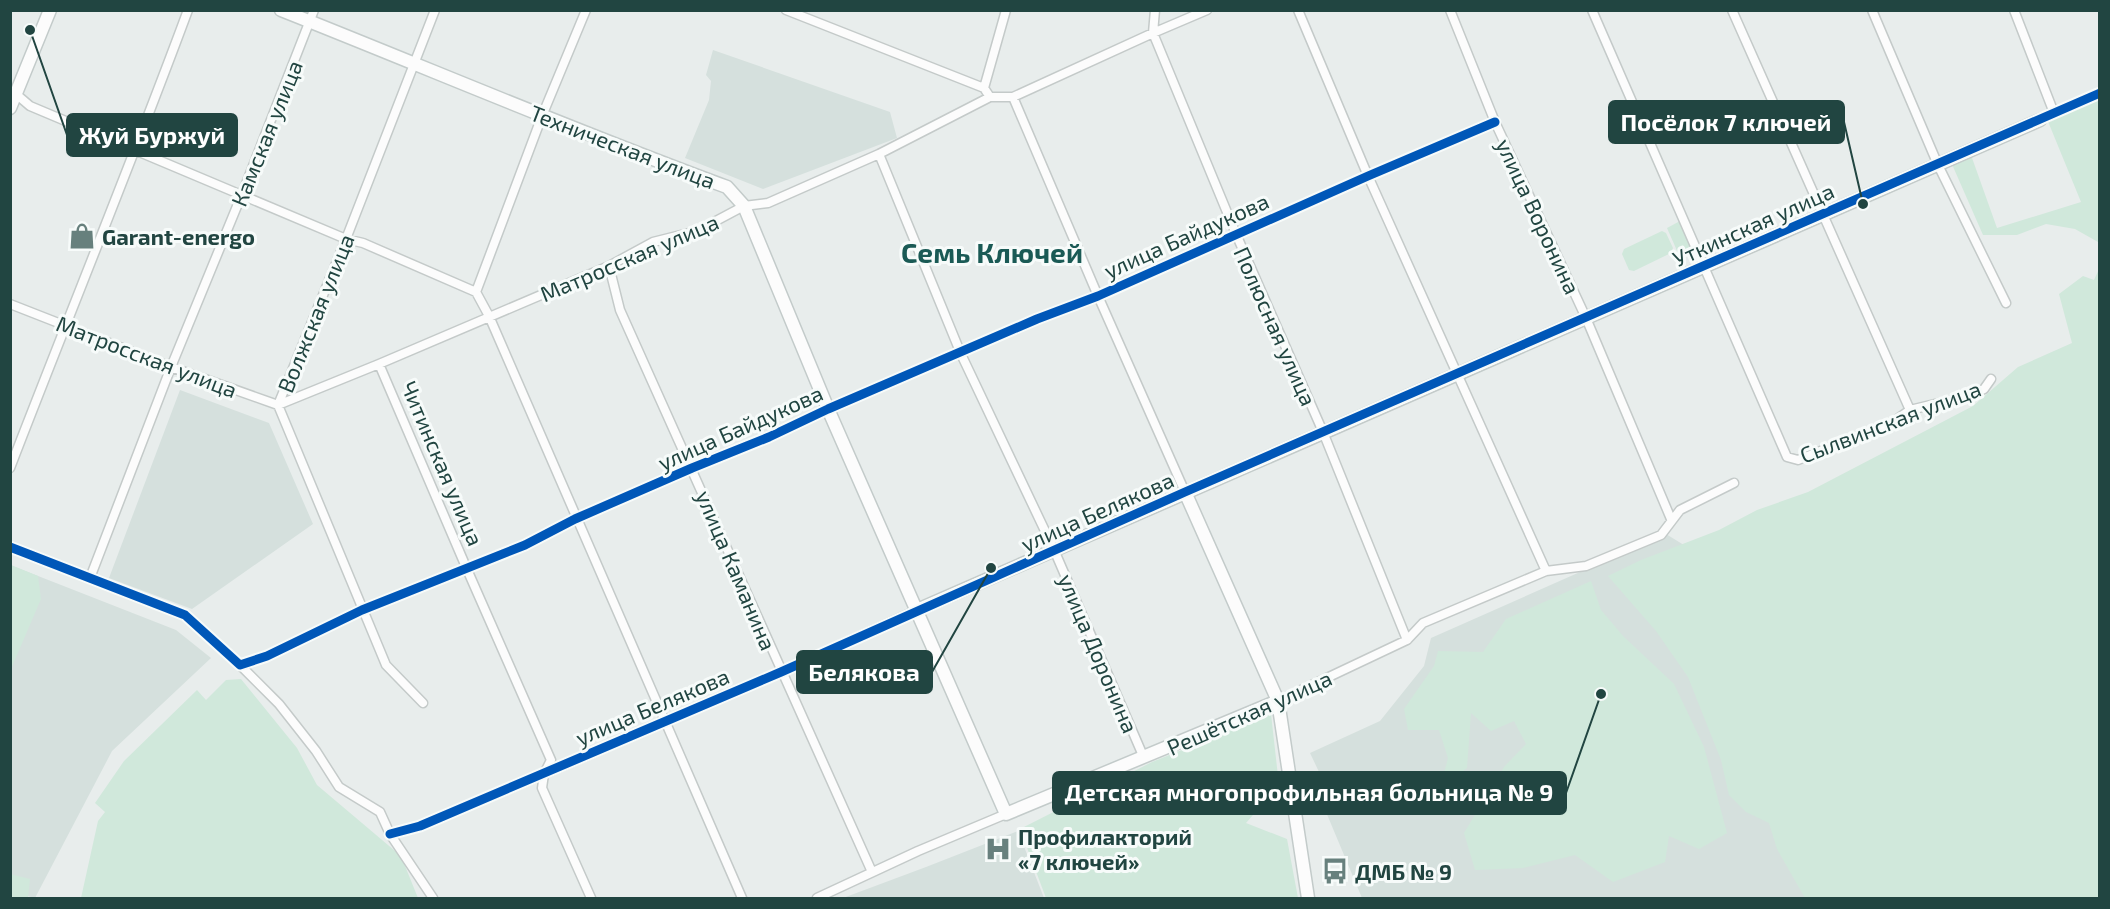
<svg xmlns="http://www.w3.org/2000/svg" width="2110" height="909" font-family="'Exo 2',sans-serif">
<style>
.built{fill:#d5e0dd}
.green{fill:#d0e8db}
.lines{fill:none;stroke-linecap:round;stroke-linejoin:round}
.street-casing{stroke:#c4cac9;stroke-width:11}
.secondary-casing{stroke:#c3cbca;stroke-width:15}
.street{stroke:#fcfcfc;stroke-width:8}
.secondary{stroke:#fcfcfc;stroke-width:12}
.cycleway-casing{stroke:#f7fbfa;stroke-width:13}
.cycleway{stroke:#0057b8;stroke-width:9}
.labels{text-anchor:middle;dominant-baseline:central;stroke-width:6;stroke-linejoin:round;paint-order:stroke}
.street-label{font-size:22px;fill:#214541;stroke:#f7fbfa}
.poi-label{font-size:22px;font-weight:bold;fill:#214541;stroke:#f7fbfa;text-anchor:start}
.district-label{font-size:28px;font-weight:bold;fill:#1a5a55;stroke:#f7fbfa}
.leader{fill:none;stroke:#214541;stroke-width:2}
.callout-dot{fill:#214541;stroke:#f7fbfa;stroke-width:2}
.callout{fill:#214541;stroke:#214541;stroke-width:2}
.callout-label{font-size:24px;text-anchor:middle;font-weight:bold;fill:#fff}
</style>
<rect width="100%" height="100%" fill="#e8edec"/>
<path class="built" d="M 713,50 L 890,112 L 897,138 L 763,189 L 685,158 L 709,100 L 711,81 L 706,75 Z
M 180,390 L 269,423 L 313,524 L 192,609 L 109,578 Z
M 1666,534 L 1692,550 L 1819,898 L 1362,898 L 1321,800 L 1320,774 L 1310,753 L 1380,721 L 1424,666 L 1431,638 Z
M 10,565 L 176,630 L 211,658 L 112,751 L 35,898 L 11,892 Z
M 1018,831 L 1044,898 L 843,898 L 926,867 Z"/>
<path class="green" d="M 2099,96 L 2099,251 L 2098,242 L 2075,229 L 2046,224 L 2017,235 L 1983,235 L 1951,162 L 1971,155 L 1997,228 L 2081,202 L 2047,119 Z
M 1680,221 L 1691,247 L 1678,253 L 1667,228 Z
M 1662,231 L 1666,233 L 1673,248 L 1671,253 L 1634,271 L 1629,270 L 1622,254 L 1624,249 Z
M 2099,269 L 2099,898 L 1805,898 L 1777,849 L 1769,823 L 1746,812 L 1729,795 L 1721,760 L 1688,677 L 1656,631 L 1608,576 L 1641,560 L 1719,530 L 1757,510 L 1808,492 L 1973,406 L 2018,367 L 2072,343 L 2059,294 L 2083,276 L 2094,280 Z
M 11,565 L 38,576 L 41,599 L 11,669 Z
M 1591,581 L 1601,610 L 1623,636 L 1674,684 L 1704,747 L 1727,833 L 1699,849 L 1669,836 L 1665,862 L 1613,882 L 1575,855 L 1523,868 L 1475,870 L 1464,833 L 1504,767 L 1526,744 L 1514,721 L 1491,731 L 1471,713 L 1467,768 L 1440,789 L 1448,758 L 1439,730 L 1408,730 L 1404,709 L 1434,666 L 1438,651 L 1483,652 L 1506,619 Z
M 241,679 L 297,748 L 317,785 L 401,856 L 418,898 L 81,898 L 98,821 L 105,812 L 95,803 L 124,761 L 197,690 L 206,700 L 226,680 Z
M 1271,714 L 1279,785 L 1246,823 L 1287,839 L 1298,898 L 1046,898 L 1020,829 L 1152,762 Z
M 10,874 L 30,879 L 28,898 L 11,898 Z"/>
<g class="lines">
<g class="street-casing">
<path id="street" d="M 586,10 L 542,116 L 476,292 L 489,316 L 742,898
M 786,10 L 984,88 L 990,97
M 1155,10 L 1153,33 L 1236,234 L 1323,432 L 1407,640
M 1298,10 L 1368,176 L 1546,571
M 1450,10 L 1495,122 L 1586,318 L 1671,519
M 1592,10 L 1787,457 L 1798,460 L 1893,422 L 1910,410 L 1968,396 L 1984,389 L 1991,379
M 1732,10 L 1910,410
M 1872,10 L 1938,165 L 2006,303
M 2014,10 L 2054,113
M 984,88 L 1006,10
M 16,94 L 30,106 L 346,239 L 363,243 L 476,292
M 1013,97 L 1098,296 L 1185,492
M 2040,120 L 2100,93
M 879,154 L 961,354 L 1055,552 L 1144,758
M 609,266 L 620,310 L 872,872
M 10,304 L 171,367 L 278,405 L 379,364 L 609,266 L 653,242 L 697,231 L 744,206 L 768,203 L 879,154 L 990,97 L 1013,97 L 1153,33 L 1207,10
M 379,364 L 466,567 L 551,760 L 544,774 L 542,788 L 591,898
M 10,468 C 69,315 131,164 188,10
M 10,547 L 185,615 L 240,665 L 267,656 L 362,610 L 525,545 L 575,519 L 692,468 L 769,437 L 828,409 L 1037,319 L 1098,296 L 1368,176 L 1495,122
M 90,578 L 171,367 L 242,194 L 314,10
M 240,665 L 279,704 L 316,751 L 339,787 L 380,812 L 390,834 L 433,898
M 1278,701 L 1407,640 L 1423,623 L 1546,571 L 1586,566 L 1661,535 L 1680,510 L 1734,483
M 423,703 L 386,665 L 278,405 L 346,239 L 435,10
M 390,834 L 420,826 L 544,774 L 781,672 L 917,610
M 817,898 L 918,851 L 1006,814"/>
</g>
<g class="secondary-casing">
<path id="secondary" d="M 281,10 C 430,69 577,132 727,187 L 744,206 L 828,409 L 1006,814 L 1278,701
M 10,108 L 50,10
M 1185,492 L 1278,701 L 1308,898
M 917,610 L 2040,120"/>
</g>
<use href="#street" class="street"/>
<use href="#secondary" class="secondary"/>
<g class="cycleway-casing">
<path id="cycleway" d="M 10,547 L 185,615 L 240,665 L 267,656 L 362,610 L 525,545 L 575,519 L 692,468 L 769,437 L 828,409 L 1037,319 L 1098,296 L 1368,176 L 1495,122
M 390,834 L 420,826 L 781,672 L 1185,492 L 2100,93"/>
</g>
<use href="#cycleway" class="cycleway"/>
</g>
<defs>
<g id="shop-bare" transform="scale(2.07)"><path d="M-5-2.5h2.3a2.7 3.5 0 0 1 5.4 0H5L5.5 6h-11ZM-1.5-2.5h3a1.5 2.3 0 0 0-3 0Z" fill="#67807d" stroke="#f7fbfa" stroke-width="2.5" paint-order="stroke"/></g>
<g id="hospital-bare" transform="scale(2.07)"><path d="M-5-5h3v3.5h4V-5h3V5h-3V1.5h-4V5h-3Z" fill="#67807d" stroke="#f7fbfa" stroke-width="2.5" paint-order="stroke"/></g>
<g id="bus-bare" transform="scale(2.07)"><path d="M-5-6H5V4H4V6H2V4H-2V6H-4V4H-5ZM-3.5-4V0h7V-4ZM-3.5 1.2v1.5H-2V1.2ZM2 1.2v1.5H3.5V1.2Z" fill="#67807d" stroke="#f7fbfa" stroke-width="2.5" paint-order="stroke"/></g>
</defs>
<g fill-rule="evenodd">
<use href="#shop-bare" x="82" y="236"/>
<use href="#hospital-bare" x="998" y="849"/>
<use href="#bus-bare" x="1335" y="871"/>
</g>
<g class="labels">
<g class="street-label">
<text transform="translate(266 133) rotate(-68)">Камская улица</text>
<text transform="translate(623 146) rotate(21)">Техническая улица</text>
<text transform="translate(1539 216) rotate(65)">улица Воронина</text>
<text transform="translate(1753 224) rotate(-24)">Уткинская улица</text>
<text transform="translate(1186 235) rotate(-24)">улица Байдукова</text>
<text transform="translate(629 257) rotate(-23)">Матросская улица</text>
<text transform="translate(315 313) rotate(-68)">Волжская улица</text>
<text transform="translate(1276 326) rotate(66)">Полюсная улица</text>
<text transform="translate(147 356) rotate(21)">Матросская улица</text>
<text transform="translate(1890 421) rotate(-21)">Сылвинская улица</text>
<text transform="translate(740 427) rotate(-24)">улица Байдукова</text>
<text transform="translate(443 463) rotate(67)">Читинская улица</text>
<text transform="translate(1097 511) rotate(-24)">улица Белякова</text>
<text transform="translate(737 570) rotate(67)">улица Каманина</text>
<text transform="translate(1099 653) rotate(67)">улица Доронина</text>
<text transform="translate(652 706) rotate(-23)">улица Белякова</text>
<text transform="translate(1249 712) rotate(-24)">Решётская улица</text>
</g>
<g class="poi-label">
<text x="102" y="236">Garant-energo</text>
<text x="1018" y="836">Профилакторий<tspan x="1018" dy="25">«7 ключей»</tspan></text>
<text x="1355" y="871">ДМБ № 9</text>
</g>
<g class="district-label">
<text x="992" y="252">Семь Ключей</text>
</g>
</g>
<path class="leader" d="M1863 204L1844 122M30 30L67 135M991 568L932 672M1601 694L1566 793"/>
<g class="callout-dot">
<circle cx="1863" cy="204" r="6"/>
<circle cx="30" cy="30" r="6"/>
<circle cx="991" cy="568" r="6"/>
<circle cx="1601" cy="694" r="6"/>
</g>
<g class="callout">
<rect x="1609" y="101" width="235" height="42" rx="6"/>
<rect x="67" y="114" width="170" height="42" rx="6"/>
<rect x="797" y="651" width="135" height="42" rx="6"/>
<rect x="1053" y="772" width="513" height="42" rx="6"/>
</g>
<g class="callout-label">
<text x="1726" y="131">Посёлок 7 ключей</text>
<text x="152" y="144">Жуй Буржуй</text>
<text x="864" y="681">Белякова</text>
<text x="1309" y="801">Детская многопрофильная больница № 9</text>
</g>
<rect width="2110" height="909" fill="none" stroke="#214541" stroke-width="24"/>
</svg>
